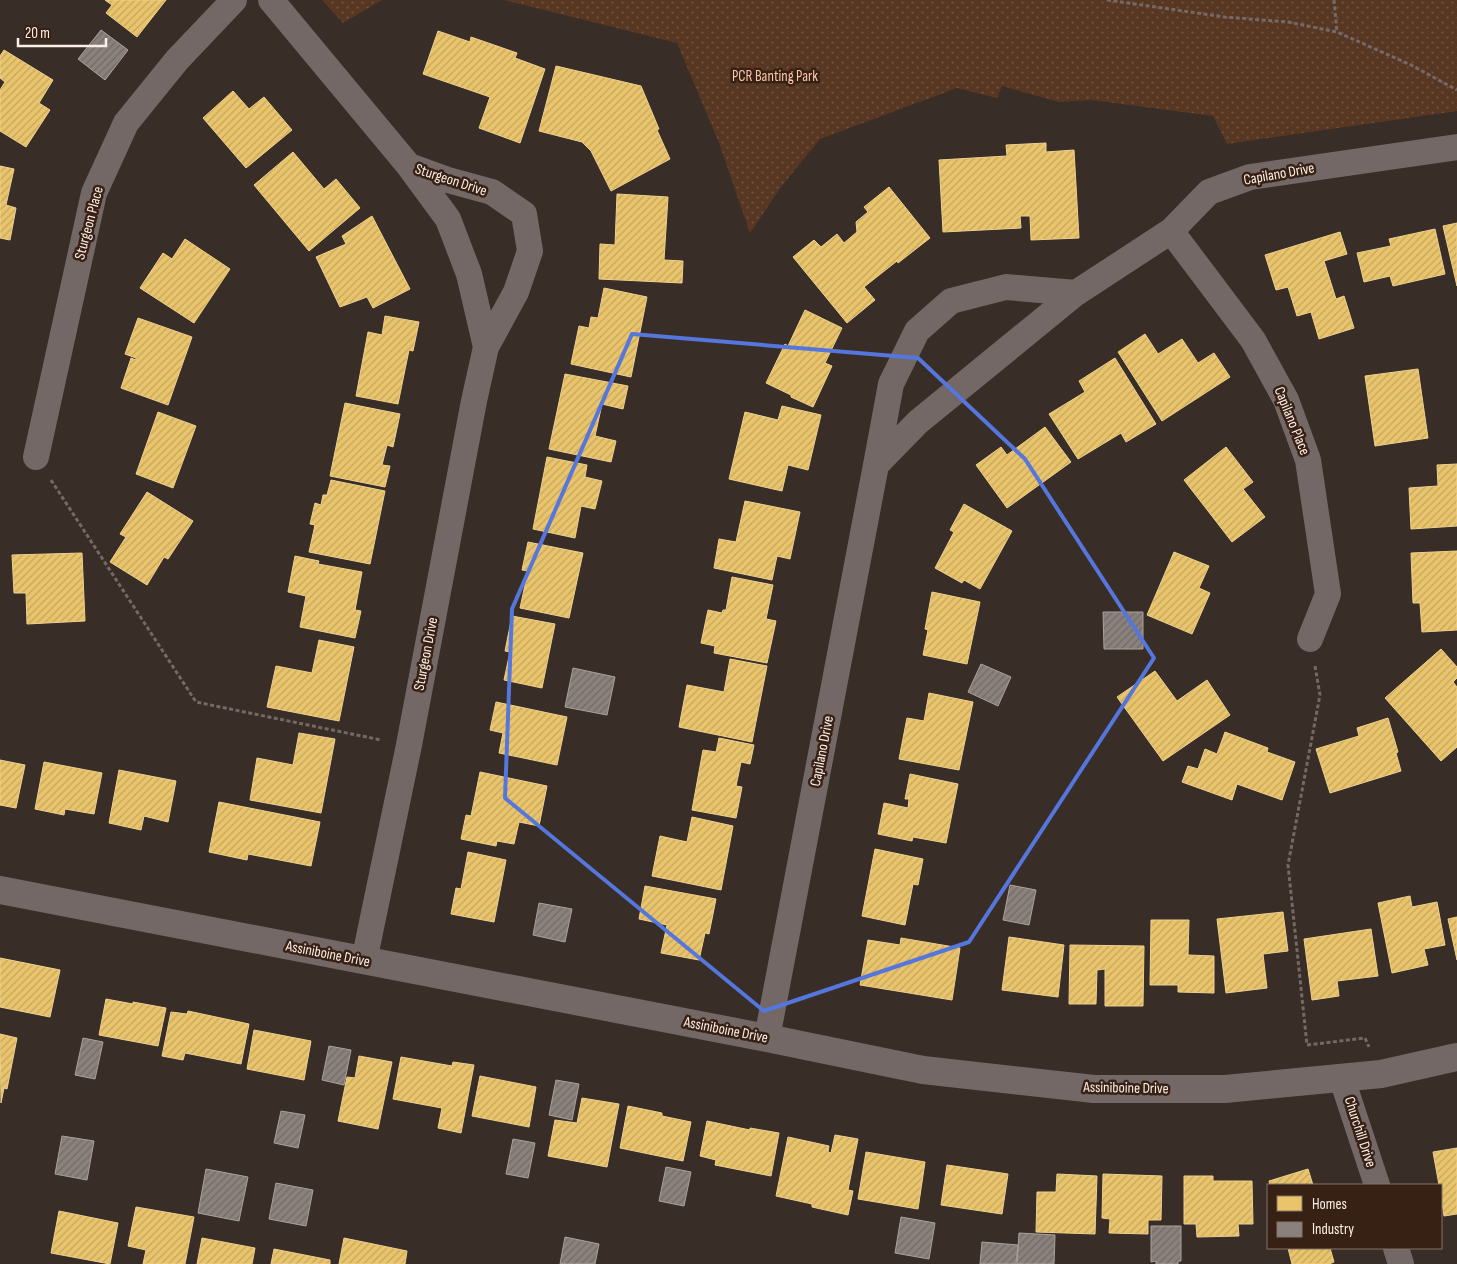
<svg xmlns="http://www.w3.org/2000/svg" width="1457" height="1264" font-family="'Sofia Sans Condensed',sans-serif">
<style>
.park{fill:url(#park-dots)}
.homes{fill:url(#homes-hatch);stroke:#efd18f}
.industry{fill:url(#industry-hatch);stroke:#aca29c}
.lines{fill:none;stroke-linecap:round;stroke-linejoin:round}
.path{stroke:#746967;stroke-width:3;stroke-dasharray:4 2.5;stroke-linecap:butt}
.minor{stroke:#736866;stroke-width:26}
.tertiary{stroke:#736866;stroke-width:28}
.marked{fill:none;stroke:#5576dc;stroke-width:4;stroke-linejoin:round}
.labels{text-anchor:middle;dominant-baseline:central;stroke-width:5;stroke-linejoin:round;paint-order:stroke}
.park-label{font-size:15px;fill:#fdc6a9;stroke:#372115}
.street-label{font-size:15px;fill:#fdeee6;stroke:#372115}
</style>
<defs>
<pattern id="park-dots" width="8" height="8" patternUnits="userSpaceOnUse" patternTransform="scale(1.25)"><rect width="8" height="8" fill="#573622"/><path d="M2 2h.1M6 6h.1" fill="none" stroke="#705342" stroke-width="1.8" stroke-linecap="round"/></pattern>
<pattern id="homes-hatch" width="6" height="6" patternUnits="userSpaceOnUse" patternTransform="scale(1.25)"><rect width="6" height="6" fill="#e9c46a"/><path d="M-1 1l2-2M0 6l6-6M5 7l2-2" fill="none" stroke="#c2a561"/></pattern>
<pattern id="industry-hatch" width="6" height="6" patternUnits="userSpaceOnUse" patternTransform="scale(1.25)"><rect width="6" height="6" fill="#8a817c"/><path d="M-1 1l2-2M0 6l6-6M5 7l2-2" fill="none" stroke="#716a66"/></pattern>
</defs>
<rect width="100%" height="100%" fill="#392d27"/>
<path class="park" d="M 322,0 L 382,0 L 343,23 Z
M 504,0 L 1457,0 L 1457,111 L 1227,144 L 1213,116 L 1091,100 L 1059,102 L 1002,86 L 997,98 L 957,88 L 820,139 L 781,187 L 750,233 L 719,143 L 677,43 Z"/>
<path class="homes" d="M 105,0 L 166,0 L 137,37 L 106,13 L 112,5 Z
M 438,31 L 470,42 L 471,37 L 517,53 L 515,58 L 545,69 L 520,143 L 479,128 L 490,97 L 423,74 Z
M 4,50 L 53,80 L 39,103 L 50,110 L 26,147 L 0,131 L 0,90 L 5,82 L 0,78 L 0,56 Z
M 556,66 L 641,86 L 659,129 L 657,130 L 670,159 L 611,191 L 591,151 L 582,142 L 539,131 Z
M 233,91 L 249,109 L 264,97 L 292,130 L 246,168 L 203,118 Z
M 1046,143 L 1046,152 L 1074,150 L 1079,238 L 1031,240 L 1030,216 L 1020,216 L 1021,228 L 943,232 L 939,160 L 1007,156 L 1006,145 Z
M 293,152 L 324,189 L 336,179 L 360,208 L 309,251 L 254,185 Z
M 0,166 L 14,169 L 6,205 L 16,208 L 10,240 L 0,238 Z
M 889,187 L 930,238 L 898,263 L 897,261 L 864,287 L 875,300 L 847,323 L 793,257 L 814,240 L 821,247 L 837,234 L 844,243 L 857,232 L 856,222 L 868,212 L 864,207 Z
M 617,194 L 668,197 L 664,260 L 683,261 L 682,283 L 599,279 L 600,244 L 615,245 Z
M 372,216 L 410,289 L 373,308 L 367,297 L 340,307 L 316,257 L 346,244 L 342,236 Z
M 1457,223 L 1457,286 L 1443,226 Z
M 1435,229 L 1445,274 L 1393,286 L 1390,276 L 1364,282 L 1357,253 L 1391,246 L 1389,239 Z
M 1340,232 L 1347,254 L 1324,261 L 1336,299 L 1344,296 L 1354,328 L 1319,339 L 1311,312 L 1297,316 L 1288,287 L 1276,290 L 1265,255 Z
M 185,239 L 230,269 L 194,323 L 140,288 L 163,253 L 172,259 Z
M 604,288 L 647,297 L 631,377 L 571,364 L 579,326 L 589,328 L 591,317 L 598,318 Z
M 805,310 L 842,328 L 825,363 L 832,366 L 813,407 L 791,397 L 791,395 L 766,383 L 785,344 L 788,346 Z
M 385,316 L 419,322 L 413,351 L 409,350 L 398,404 L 356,396 L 368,332 L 382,335 Z
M 138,318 L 192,337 L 168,405 L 121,388 L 131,358 L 136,360 L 136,358 L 125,354 Z
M 1145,334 L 1158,354 L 1182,339 L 1198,363 L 1214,353 L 1230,377 L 1162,421 L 1118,352 Z
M 1115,358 L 1156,424 L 1126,442 L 1121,433 L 1078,459 L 1049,414 L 1085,392 L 1079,381 Z
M 1418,369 L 1428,438 L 1375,446 L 1365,376 Z
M 565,374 L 628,386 L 623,409 L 602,404 L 595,436 L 616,441 L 611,462 L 549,449 Z
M 345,403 L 400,414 L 393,447 L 387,445 L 382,465 L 390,466 L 385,487 L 330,476 Z
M 782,406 L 821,415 L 808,470 L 788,465 L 782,491 L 729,479 L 745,412 L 778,420 Z
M 158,412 L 196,426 L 173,488 L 136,474 Z
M 1045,427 L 1071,462 L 1007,508 L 976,465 L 1001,447 L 1007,455 Z
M 1226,447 L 1253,482 L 1243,489 L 1265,517 L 1232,542 L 1184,480 Z
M 547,457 L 587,465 L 585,477 L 602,481 L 595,509 L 581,506 L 575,538 L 533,529 Z
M 1457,464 L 1457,526 L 1411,529 L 1409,488 L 1438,486 L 1437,465 Z
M 331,480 L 385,491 L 370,564 L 309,552 L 315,525 L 310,524 L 315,503 L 321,505 L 323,495 L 327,495 Z
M 147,492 L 193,521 L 168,559 L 164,557 L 147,585 L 110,562 L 126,537 L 120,534 Z
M 745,501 L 800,512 L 790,559 L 777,556 L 772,580 L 714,568 L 719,539 L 736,542 Z
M 964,504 L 1012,531 L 980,589 L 964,580 L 962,583 L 935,568 L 954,532 L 950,530 Z
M 528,542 L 583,553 L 569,618 L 520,608 L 528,571 L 522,570 Z
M 1457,551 L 1457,630 L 1422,632 L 1420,603 L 1413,603 L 1411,553 Z
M 1174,552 L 1209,566 L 1199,588 L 1210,593 L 1192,634 L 1147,615 Z
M 82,553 L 85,621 L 27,624 L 26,593 L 14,593 L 12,555 Z
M 295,556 L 319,561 L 318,564 L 362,572 L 355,610 L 361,611 L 355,638 L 300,627 L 306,596 L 288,592 Z
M 732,577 L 773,585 L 766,619 L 776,621 L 767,663 L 714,653 L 715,646 L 701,643 L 708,610 L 722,613 L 723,610 L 726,610 Z
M 932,592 L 980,602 L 967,664 L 923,655 L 928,630 L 925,629 Z
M 512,616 L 555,624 L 542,688 L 504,680 L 510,652 L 505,651 Z
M 319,640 L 354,647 L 339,721 L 267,707 L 276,666 L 312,673 Z
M 1441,649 L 1457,667 L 1457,678 L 1453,682 L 1457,687 L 1457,747 L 1441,761 L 1385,698 Z
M 730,659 L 767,666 L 752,742 L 679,727 L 687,685 L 724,692 Z
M 1155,671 L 1177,701 L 1207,680 L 1230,715 L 1163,761 L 1117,697 Z
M 929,693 L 973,702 L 959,770 L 899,759 L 907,718 L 924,721 Z
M 496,702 L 567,717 L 557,765 L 499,753 L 503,733 L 490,730 Z
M 1388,718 L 1398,752 L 1396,753 L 1401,771 L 1330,793 L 1316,749 L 1359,736 L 1357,728 Z
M 1225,732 L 1268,748 L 1267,752 L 1295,762 L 1282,800 L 1237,784 L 1232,800 L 1182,782 L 1188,766 L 1198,769 L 1205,749 L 1217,754 Z
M 299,733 L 335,739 L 321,813 L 250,800 L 257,758 L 293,765 Z
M 719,738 L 754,745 L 750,764 L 741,762 L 736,786 L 742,787 L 736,818 L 692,810 L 703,750 L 716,752 Z
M 0,760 L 25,765 L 16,808 L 0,805 Z
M 44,762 L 102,773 L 94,814 L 65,809 L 64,815 L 35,809 Z
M 119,770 L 176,781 L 168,822 L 144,816 L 141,830 L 109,823 Z
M 480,772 L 547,786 L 539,826 L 519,822 L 514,844 L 497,841 L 496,846 L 461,839 L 466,815 L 471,816 Z
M 910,774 L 958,784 L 946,843 L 913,837 L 912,841 L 878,834 L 884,803 L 908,808 L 909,799 L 905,799 Z
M 219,802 L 320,822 L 311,866 L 248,854 L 247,860 L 209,852 Z
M 692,817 L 733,826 L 721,890 L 652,876 L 660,836 L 687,842 Z
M 875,849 L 923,859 L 918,885 L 913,884 L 905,925 L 862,916 Z
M 468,852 L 506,860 L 494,922 L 451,914 L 456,888 L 461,889 Z
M 645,886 L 716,899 L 709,934 L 705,933 L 699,960 L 661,953 L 667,925 L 639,919 Z
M 1410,896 L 1412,907 L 1437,902 L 1445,945 L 1424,949 L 1428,965 L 1392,973 L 1378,903 Z
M 1283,912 L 1288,951 L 1263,954 L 1267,988 L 1226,993 L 1217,919 Z
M 1457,917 L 1457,960 L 1448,919 Z
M 1151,920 L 1189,920 L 1188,955 L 1214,956 L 1214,993 L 1178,992 L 1178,985 L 1150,985 Z
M 1371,929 L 1378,976 L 1337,981 L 1339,996 L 1312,1000 L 1304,939 Z
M 1009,937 L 1064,945 L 1058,997 L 1002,990 Z
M 901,938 L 960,948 L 952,1000 L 860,985 L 868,940 L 900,945 Z
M 1070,945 L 1144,946 L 1143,1006 L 1105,1006 L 1105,969 L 1097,970 L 1096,1004 L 1069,1004 Z
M 0,958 L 60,970 L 50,1017 L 0,1007 Z
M 106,999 L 133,1004 L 133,1002 L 166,1008 L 158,1046 L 99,1035 Z
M 188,1011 L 249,1024 L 241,1064 L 185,1053 L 183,1060 L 162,1056 L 171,1012 L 187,1014 Z
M 254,1030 L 311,1041 L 304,1080 L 247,1069 Z
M 0,1034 L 17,1038 L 7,1089 L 4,1088 L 1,1103 Z
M 359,1056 L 392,1062 L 378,1129 L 338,1121 L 347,1077 L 355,1078 Z
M 401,1057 L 452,1066 L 453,1062 L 474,1065 L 461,1133 L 438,1128 L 442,1108 L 393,1099 Z
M 480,1076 L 536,1087 L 529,1127 L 472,1116 Z
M 582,1098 L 619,1104 L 607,1167 L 548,1156 L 555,1120 L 577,1123 Z
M 628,1106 L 662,1113 L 662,1116 L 691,1122 L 683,1161 L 620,1148 Z
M 707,1121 L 750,1130 L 750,1128 L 779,1133 L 771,1176 L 715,1165 L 716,1160 L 700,1156 Z
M 835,1135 L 858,1139 L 848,1190 L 853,1191 L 848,1215 L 812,1207 L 812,1204 L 776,1196 L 788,1137 L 829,1146 L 828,1152 L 831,1153 Z
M 1457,1148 L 1457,1214 L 1444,1216 L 1441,1196 L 1441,1185 L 1439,1185 L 1433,1152 Z
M 866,1152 L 925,1162 L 918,1209 L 858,1199 Z
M 947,1165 L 1008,1174 L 1002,1214 L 941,1205 Z
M 1308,1169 L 1313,1185 L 1270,1185 L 1269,1181 Z
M 1057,1174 L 1097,1176 L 1095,1234 L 1036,1232 L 1037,1192 L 1056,1192 Z
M 1103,1174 L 1162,1176 L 1161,1220 L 1148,1220 L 1148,1234 L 1109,1233 L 1110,1219 L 1102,1218 Z
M 1184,1176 L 1213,1176 L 1213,1181 L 1252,1181 L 1253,1224 L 1238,1224 L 1239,1236 L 1197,1237 L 1196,1224 L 1184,1224 Z
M 136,1207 L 194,1217 L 185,1264 L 143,1264 L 146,1250 L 128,1246 Z
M 59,1211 L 118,1223 L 110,1264 L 51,1253 Z
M 202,1238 L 255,1248 L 252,1264 L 197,1264 Z
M 344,1238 L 407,1251 L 405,1264 L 339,1264 Z
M 1288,1248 L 1330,1248 L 1334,1262 L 1329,1264 L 1292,1264 Z
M 274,1249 L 330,1260 L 330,1264 L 271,1264 Z"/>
<path class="industry" d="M 101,30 L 128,50 L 105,80 L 78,59 Z
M 1103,612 L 1143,612 L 1143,649 L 1104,649 Z
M 981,664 L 1011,677 L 998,706 L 968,692 Z
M 573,668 L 615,677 L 607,715 L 565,707 Z
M 1010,885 L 1036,890 L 1029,925 L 1003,920 Z
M 539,903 L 572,909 L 565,942 L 533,935 Z
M 83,1038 L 103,1042 L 95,1079 L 75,1075 Z
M 329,1046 L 351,1050 L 344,1085 L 322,1080 Z
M 556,1080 L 579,1084 L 572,1120 L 549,1115 Z
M 281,1111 L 305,1115 L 298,1148 L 274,1143 Z
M 62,1136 L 94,1141 L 87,1180 L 55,1174 Z
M 513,1139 L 535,1143 L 528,1178 L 506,1174 Z
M 666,1167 L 691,1172 L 684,1206 L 659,1201 Z
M 206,1169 L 248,1177 L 239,1221 L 198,1213 Z
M 276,1183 L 313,1190 L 306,1226 L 269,1219 Z
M 901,1217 L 935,1223 L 929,1259 L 895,1253 Z
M 1151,1226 L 1181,1226 L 1181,1261 L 1178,1261 L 1178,1264 L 1156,1264 L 1156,1261 L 1151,1262 Z
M 1019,1233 L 1055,1235 L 1054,1264 L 1017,1264 Z
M 565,1237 L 599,1244 L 595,1264 L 560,1264 Z
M 982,1242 L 1018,1245 L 1016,1264 L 980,1264 Z"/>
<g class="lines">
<path class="path" d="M 1107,0 L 1225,17 L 1288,22 L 1337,32 L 1411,65 L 1457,90
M 1334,0 L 1337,32
M 51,480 L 196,702 L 381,740
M 1315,666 L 1320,695 L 1288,865 L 1307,1045 L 1365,1038 L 1369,1047"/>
<path class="minor" d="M 271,0 L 409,166 L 448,219 L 469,274 L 486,347 L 474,401 L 409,745 L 364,961
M 409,166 L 448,180 L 492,192 L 524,214 L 530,251 L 516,292 L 486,347
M 1171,231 L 1253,340 L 1286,400 L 1308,460 L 1328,594 L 1310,639
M 36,457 L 94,193 L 126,123 L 177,60 L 234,0
M 876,465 L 891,384 L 917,331 L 951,301 L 1006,287 L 1076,293
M 767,1038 L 876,465 L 918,422 L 1076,293 L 1171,231 L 1209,192 L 1250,177 L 1457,147
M 1342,1079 L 1377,1185
M 1396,1248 L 1401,1264"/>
<path class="tertiary" d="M 0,890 L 767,1038 L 923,1070 L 1094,1089 L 1225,1089 L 1381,1074 L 1457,1057"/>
</g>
<path class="marked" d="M 632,334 L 918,358 L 1025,459 L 1154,658 L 969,942 L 764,1011 L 505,798 L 512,609 Z"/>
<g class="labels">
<g class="park-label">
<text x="775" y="76">PCR Banting Park</text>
</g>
<g class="street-label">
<text transform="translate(1279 174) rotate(-10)">Capilano Drive</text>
<text transform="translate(451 180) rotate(18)">Sturgeon Drive</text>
<text transform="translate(89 223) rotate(-75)">Sturgeon Place</text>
<text transform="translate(1292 421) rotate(68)">Capilano Place</text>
<text transform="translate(426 654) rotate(-79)">Sturgeon Drive</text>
<text transform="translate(822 751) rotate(-79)">Capilano Drive</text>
<text transform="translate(328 954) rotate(11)">Assiniboine Drive</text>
<text transform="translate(726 1030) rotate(11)">Assiniboine Drive</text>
<text transform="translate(1126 1088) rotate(1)">Assiniboine Drive</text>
<text transform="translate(1360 1132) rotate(72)">Churchill Drive</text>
</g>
</g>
<rect x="1267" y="1184" width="175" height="65" fill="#372115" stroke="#867369"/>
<rect x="1277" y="1196" width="25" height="15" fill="#e9c46a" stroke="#867369"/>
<text x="1312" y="1209" font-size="15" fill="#fdeee6">Homes</text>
<rect x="1277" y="1222" width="25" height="15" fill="#8a817c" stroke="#867369"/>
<text x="1312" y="1234" font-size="15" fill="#fdeee6">Industry</text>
<path d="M18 38v8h88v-8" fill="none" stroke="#fdeee6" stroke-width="2.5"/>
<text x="25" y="38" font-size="15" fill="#fdeee6" stroke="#372115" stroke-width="4" paint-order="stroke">20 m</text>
</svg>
